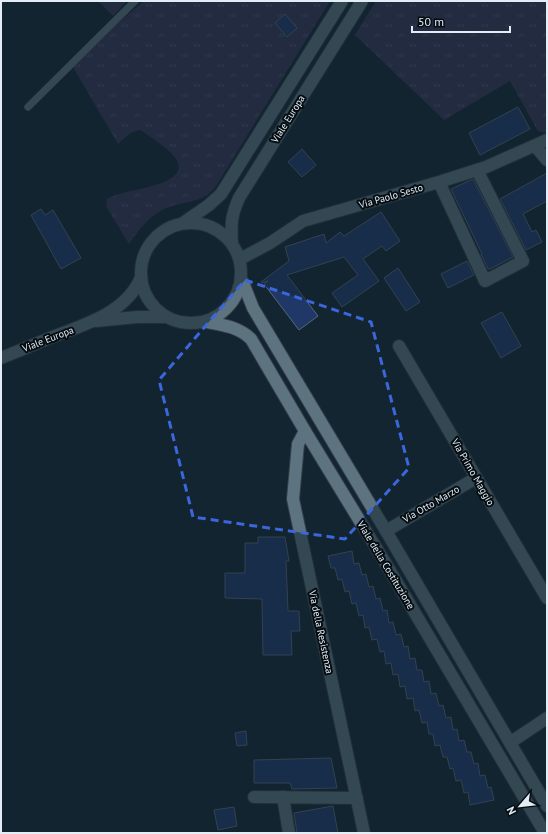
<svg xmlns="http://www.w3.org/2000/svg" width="548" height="834" font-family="'PT Sans',sans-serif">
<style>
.grass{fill:url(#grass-tufts)}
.green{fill:#383358}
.building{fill:#203868;stroke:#5b6578}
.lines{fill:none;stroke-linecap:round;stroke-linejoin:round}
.service-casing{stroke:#323f49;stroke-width:8}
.minor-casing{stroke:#323f49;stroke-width:14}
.tertiary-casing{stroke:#323f49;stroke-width:14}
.service{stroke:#5e7380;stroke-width:7}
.minor{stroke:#5e7380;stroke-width:12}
.tertiary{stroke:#5e7380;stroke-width:12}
.marked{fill:none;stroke:#3b66dc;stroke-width:3;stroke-dasharray:8 5;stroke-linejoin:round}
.labels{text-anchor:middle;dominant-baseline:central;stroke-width:4;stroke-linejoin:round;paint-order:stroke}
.street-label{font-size:10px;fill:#e2edf5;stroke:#060d12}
</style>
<defs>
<pattern id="grass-tufts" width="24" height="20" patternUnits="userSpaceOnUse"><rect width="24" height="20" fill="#383358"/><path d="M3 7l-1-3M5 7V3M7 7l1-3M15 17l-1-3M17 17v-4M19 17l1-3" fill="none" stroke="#545171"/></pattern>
</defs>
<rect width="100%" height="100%" fill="#132530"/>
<path class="grass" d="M 144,1 L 330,1 L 216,186 C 202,203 191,200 172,206 C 152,212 140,228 129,244 L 106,206 L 107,199 C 116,194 126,192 136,190 C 151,186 194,179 173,155 C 165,146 151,138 141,130 C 130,131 126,137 118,144 L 73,67 L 111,29 Z
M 376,1 L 547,1 L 547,133 L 538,131 L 510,81 L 444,120 L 355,35 Z"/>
<path class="green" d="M 98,1 L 127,1 L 113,16 Z"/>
<path class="building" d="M 285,14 L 297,28 L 287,37 L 275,23 Z
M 518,107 L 530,129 L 480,155 L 469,133 Z
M 302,149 L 316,165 L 302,177 L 288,162 Z
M 547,173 L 547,201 L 523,214 L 532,232 L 536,230 L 542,242 L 526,250 L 500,199 Z
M 473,179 L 513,257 L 490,269 L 488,269 L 481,254 L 482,254 L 451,189 Z
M 41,209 L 45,215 L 53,210 L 81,258 L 61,269 L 31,215 Z
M 381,212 L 400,241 L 386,251 L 382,246 L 363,259 L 379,281 L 342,307 L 332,293 L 358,275 L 344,257 L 287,275 L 318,316 L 299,330 L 264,284 L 268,281 L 262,283 L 261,282 L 289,261 L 285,247 L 324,234 L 326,243 L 340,232 L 344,236 Z
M 467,261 L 474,275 L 448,288 L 441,274 Z
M 398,268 L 420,302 L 406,311 L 384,278 Z
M 502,312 L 521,346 L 501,358 L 481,323 Z
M 258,537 L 285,537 L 289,561 L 286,561 L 288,611 L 299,611 L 300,631 L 291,631 L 292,655 L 263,655 L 262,599 L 225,598 L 225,573 L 245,573 L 245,543 L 258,543 Z
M 352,551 L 354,564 L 359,563 L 362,575 L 366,574 L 369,587 L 373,586 L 376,599 L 380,598 L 383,611 L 387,610 L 389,623 L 393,622 L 396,635 L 401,634 L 404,647 L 408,646 L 410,659 L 415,658 L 417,670 L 422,670 L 424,682 L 429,681 L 431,694 L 436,693 L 439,706 L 443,705 L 446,718 L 451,717 L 453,730 L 457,729 L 459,741 L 464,740 L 467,752 L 471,752 L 474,764 L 478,763 L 480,776 L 485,775 L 488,788 L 491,787 L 494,800 L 470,805 L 468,792 L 464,793 L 461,780 L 456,781 L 453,768 L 450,769 L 447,757 L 443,757 L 440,745 L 435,746 L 433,734 L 429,734 L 427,722 L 422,723 L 419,710 L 415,711 L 413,698 L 407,699 L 405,686 L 400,687 L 398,674 L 393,675 L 391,663 L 386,664 L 384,651 L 380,652 L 377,639 L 372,640 L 369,627 L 365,628 L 363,615 L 359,616 L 356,603 L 352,604 L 349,591 L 345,592 L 342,579 L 338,580 L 335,568 L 331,568 L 328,556 Z
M 246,731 L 247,745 L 237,746 L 235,733 Z
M 331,758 L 337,788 L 292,789 L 290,783 L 254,783 L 254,760 Z
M 333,806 L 338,833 L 297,833 L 294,813 Z
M 234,807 L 237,826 L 218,830 L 214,810 Z"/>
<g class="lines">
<g class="service-casing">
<path id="service" d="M 28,107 L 135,1"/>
</g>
<g class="minor-casing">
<path id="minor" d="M 535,146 L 547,160
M 439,182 L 485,281 L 523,261 L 477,170
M 240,259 L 270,243 L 303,221 L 439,182 L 486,167 L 547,140
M 399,346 L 547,598
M 305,431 L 298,444 L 293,499 L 364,833
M 386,531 L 476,478
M 511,742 L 547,718
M 254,797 L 357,798
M 283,797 L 289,833"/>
</g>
<g class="tertiary-casing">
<path id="tertiary" d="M141 273a50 50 0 1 1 100 0a50 50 0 1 1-100 0Z
M 183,223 L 209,205 L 221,194 L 342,1
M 232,243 C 231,224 231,216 239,198 L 362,1
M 242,280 L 253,308 L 386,531 L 547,806
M 96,321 L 137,317 L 166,317
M 207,322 C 223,325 239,327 251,339 L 305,431 L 386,564 L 545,833
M 1,358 C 19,351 37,343 55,336 C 87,324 128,311 141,277"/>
</g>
<use href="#service" class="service"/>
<use href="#minor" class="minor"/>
<use href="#tertiary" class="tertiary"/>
</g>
<path d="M0 0H548V834H0ZM 245,280 L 371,322 L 409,468 L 345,539 L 193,517 L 159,380 Z" fill="#132530" fill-opacity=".55" fill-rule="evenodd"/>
<path class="marked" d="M 245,280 L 371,322 L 409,468 L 345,539 L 193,517 L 159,380 Z"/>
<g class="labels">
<g class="street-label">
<text transform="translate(288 119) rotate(-58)">Viale Europa</text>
<text transform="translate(391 196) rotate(-16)">Via Paolo Sesto</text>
<text transform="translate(48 339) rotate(-21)">Viale Europa</text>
<text transform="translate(473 472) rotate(60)">Via Primo Maggio</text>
<text transform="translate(431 504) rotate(-30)">Via Otto Marzo</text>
<text transform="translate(386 565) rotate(59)">Viale della Costituzione</text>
<text transform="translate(321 632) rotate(78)">Via della Resistenza</text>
</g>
</g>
<rect width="548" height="834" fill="none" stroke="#e2edf5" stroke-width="4"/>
<g transform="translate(520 806) rotate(242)" stroke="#060d12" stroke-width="3" paint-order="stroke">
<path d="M0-3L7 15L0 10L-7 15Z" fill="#e2edf5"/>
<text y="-6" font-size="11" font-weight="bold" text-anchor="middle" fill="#e2edf5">N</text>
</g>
<path d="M412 26v6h98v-6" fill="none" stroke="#e2edf5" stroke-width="2"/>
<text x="418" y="26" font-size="12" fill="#e2edf5" stroke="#060d12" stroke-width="3" paint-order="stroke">50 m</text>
</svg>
